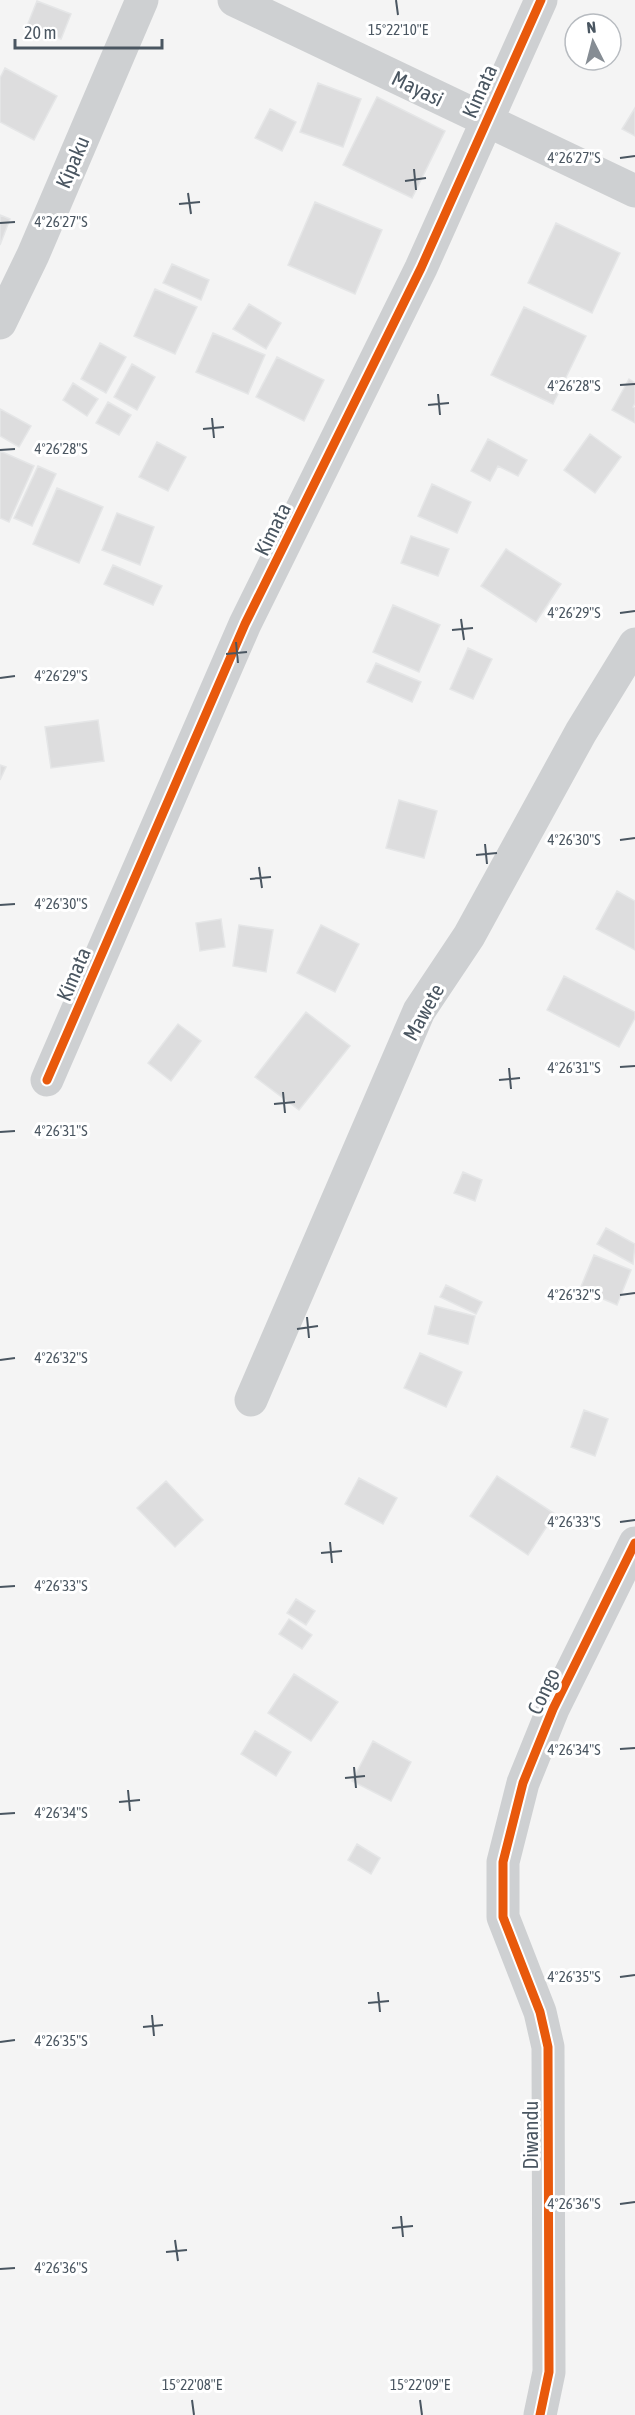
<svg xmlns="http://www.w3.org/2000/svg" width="635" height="2415" font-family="'Asap Condensed',sans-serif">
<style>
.building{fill:#ddddde;stroke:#e5e6e7;stroke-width:1.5}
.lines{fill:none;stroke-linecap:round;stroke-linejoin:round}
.minor{stroke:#ced0d2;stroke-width:33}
.cycleway-casing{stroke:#fff;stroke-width:13}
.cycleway{stroke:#e8590c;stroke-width:9}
.ticks{fill:none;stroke:#4a5661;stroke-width:2}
.labels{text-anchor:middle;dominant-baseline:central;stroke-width:6;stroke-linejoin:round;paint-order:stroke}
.street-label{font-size:21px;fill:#4a5661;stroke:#fff}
.ticks-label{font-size:15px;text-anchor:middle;fill:#4a5661;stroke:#fff;stroke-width:6;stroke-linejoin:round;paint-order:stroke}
</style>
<rect width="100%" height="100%" fill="#f4f4f4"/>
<path class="building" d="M 37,1 L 71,14 L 61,39 L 27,26 Z
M 5,68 L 57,96 L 34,140 L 0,122 L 0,78 Z
M 318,83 L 361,99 L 343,147 L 300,132 Z
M 377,97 L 445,131 L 412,198 L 343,165 Z
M 635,108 L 635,136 L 622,129 Z
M 270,109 L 296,122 L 282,151 L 255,138 Z
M 315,202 L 382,230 L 355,294 L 288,265 Z
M 0,215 L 10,219 L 0,245 Z
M 556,223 L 620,253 L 592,313 L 528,283 Z
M 172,264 L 209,280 L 201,300 L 163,283 Z
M 155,289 L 197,307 L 175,354 L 134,336 Z
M 249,304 L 281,323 L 266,349 L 233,329 Z
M 524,307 L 586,336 L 553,404 L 491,375 Z
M 213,333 L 265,355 L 248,394 L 196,372 Z
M 100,343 L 126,357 L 106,393 L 81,379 Z
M 277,357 L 324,380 L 304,421 L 256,397 Z
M 132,364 L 155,377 L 137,410 L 114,397 Z
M 629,379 L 635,383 L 635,403 L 633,407 L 635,408 L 635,423 L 612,410 Z
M 73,383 L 98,399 L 87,416 L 63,400 Z
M 108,402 L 131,415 L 119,435 L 96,423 Z
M 0,409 L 31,426 L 19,447 L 0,436 Z
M 590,434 L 621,457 L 595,493 L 564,470 Z
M 488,439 L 527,460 L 518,476 L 498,466 L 490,481 L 471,471 Z
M 157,442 L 186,457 L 168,491 L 139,477 Z
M 0,451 L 34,466 L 9,522 L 0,518 Z
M 38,466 L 56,474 L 32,526 L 14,518 Z
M 432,484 L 471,502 L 457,533 L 418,516 Z
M 57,488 L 103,507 L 79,563 L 33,544 Z
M 117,513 L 154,527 L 140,565 L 102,550 Z
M 411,536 L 449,549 L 438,576 L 401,563 Z
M 506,549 L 561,584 L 536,622 L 481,586 Z
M 113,565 L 162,586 L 153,605 L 104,584 Z
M 393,605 L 440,625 L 419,672 L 373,652 Z
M 468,648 L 492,659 L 473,699 L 450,689 Z
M 376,663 L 421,682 L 412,702 L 367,682 Z
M 98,720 L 104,761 L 51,768 L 45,727 Z
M 0,765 L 6,767 L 0,780 Z
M 399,800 L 437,811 L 424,858 L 386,848 Z
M 617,891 L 635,901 L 635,950 L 596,929 Z
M 221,919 L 225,947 L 200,951 L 196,923 Z
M 239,925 L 273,930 L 266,972 L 233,966 Z
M 321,925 L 359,944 L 335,992 L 297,973 Z
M 564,976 L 635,1012 L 635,1018 L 619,1047 L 547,1010 Z
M 306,1012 L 350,1046 L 299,1110 L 255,1077 Z
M 178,1024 L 201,1041 L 171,1081 L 148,1063 Z
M 463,1172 L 482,1180 L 475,1201 L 454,1193 Z
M 606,1228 L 635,1244 L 633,1264 L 597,1244 Z
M 594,1255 L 631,1270 L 617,1305 L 580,1289 Z
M 446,1285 L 482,1302 L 476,1314 L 440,1297 Z
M 435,1306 L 475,1316 L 468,1344 L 428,1334 Z
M 420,1353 L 462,1372 L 446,1407 L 404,1388 Z
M 584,1410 L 608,1419 L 595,1456 L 571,1447 Z
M 497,1476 L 555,1514 L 528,1555 L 470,1516 Z
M 359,1478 L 397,1498 L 383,1524 L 345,1504 Z
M 166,1481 L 203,1520 L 175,1547 L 137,1508 Z
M 296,1599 L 315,1611 L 306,1625 L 287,1613 Z
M 289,1619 L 312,1635 L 302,1649 L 279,1634 Z
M 294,1674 L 338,1702 L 311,1741 L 268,1713 Z
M 255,1731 L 291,1752 L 276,1776 L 241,1754 Z
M 373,1741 L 411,1762 L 391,1801 L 352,1781 Z
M 357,1844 L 380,1858 L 371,1874 L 348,1860 Z"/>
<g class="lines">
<path class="minor" d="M 234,0 L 635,191
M 0,323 L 33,255 L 142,0
M 47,1080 L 245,624 L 421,268 L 541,0
M 251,1400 L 419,1011 L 469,936 L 581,732 L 635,644
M 540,2415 L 549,2372 L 548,2047 L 540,2012 L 503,1917 L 503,1862 L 523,1783 L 553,1709 L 635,1543"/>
<g class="cycleway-casing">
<path id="cycleway" d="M 47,1080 L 245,624 L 421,268 L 541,0
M 540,2415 L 549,2372 L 548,2047 L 540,2012 L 503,1917 L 503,1862 L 523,1783 L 553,1709 L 635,1543"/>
</g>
<use href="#cycleway" class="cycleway"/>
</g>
<path class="ticks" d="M 396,0 L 398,15M 620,158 L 635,156M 414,169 L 416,190M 405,181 L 426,178M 188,193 L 191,214M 179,204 L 200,202M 0,223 L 15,222M 620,385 L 635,384M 438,394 L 440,415M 428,405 L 449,403M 212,418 L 214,438M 203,429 L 224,427M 0,450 L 15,449M 620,613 L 635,611M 461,619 L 464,640M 452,630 L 473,628M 236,642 L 238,663M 226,654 L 247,652M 0,678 L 15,676M 620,840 L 635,838M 485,844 L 487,864M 476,855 L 497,853M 259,867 L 262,888M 250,879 L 271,877M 0,905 L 15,904M 620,1067 L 635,1066M 509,1068 L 511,1089M 499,1080 L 520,1078M 283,1092 L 285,1113M 274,1104 L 295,1102M 0,1132 L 15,1131M 620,1295 L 635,1293M 307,1317 L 309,1338M 297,1329 L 318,1326M 0,1360 L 15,1358M 620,1522 L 635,1520M 330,1542 L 332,1563M 321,1553 L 342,1551M 0,1587 L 15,1586M 620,1749 L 635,1748M 354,1767 L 356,1788M 345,1778 L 365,1776M 128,1790 L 130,1811M 119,1802 L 140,1800M 0,1814 L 15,1813M 620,1977 L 635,1975M 378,1992 L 380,2012M 368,2003 L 389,2001M 152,2015 L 154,2036M 143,2027 L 163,2025M 0,2042 L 15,2040M 620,2204 L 635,2202M 401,2216 L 403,2237M 392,2228 L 413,2226M 175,2240 L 178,2261M 166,2252 L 187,2250M 0,2269 L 15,2268M 192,2400 L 194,2415M 420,2400 L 422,2415"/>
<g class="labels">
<g class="street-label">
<text transform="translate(418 88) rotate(26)">Mayasi</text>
<text transform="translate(479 91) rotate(-66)">Kimata</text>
<text transform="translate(72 162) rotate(-67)">Kipaku</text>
<text transform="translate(272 529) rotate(-64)">Kimata</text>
<text transform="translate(73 974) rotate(-67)">Kimata</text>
<text transform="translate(423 1012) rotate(-61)">Mawete</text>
<text transform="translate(543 1691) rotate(-65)">Congo</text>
<text transform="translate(530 2135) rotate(-90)">Diwandu</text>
</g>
</g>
<g class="ticks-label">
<text x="398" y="35">15°22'10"E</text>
<text x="574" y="163">4°26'27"S</text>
<text x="61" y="227">4°26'27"S</text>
<text x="574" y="391">4°26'28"S</text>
<text x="61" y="454">4°26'28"S</text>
<text x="574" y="618">4°26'29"S</text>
<text x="61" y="681">4°26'29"S</text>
<text x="574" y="845">4°26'30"S</text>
<text x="61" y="909">4°26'30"S</text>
<text x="574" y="1073">4°26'31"S</text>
<text x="61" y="1136">4°26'31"S</text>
<text x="574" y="1300">4°26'32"S</text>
<text x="61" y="1363">4°26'32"S</text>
<text x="574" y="1527">4°26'33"S</text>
<text x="61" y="1591">4°26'33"S</text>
<text x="574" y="1755">4°26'34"S</text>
<text x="61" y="1818">4°26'34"S</text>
<text x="574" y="1982">4°26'35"S</text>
<text x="61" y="2046">4°26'35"S</text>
<text x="574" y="2209">4°26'36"S</text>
<text x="61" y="2273">4°26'36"S</text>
<text x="192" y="2390">15°22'08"E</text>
<text x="420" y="2390">15°22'09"E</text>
</g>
<g transform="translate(593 42) rotate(354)"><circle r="28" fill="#ffffff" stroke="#b7bbc0" stroke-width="1.5"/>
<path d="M0-4.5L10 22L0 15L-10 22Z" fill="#868d94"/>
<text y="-9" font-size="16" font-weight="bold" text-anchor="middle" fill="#4a5661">N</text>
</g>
<path d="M15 39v9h147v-9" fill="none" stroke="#4a5661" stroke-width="3"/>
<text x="24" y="39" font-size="18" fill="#4a5661" stroke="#ffffff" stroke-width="4.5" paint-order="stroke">20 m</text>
</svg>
